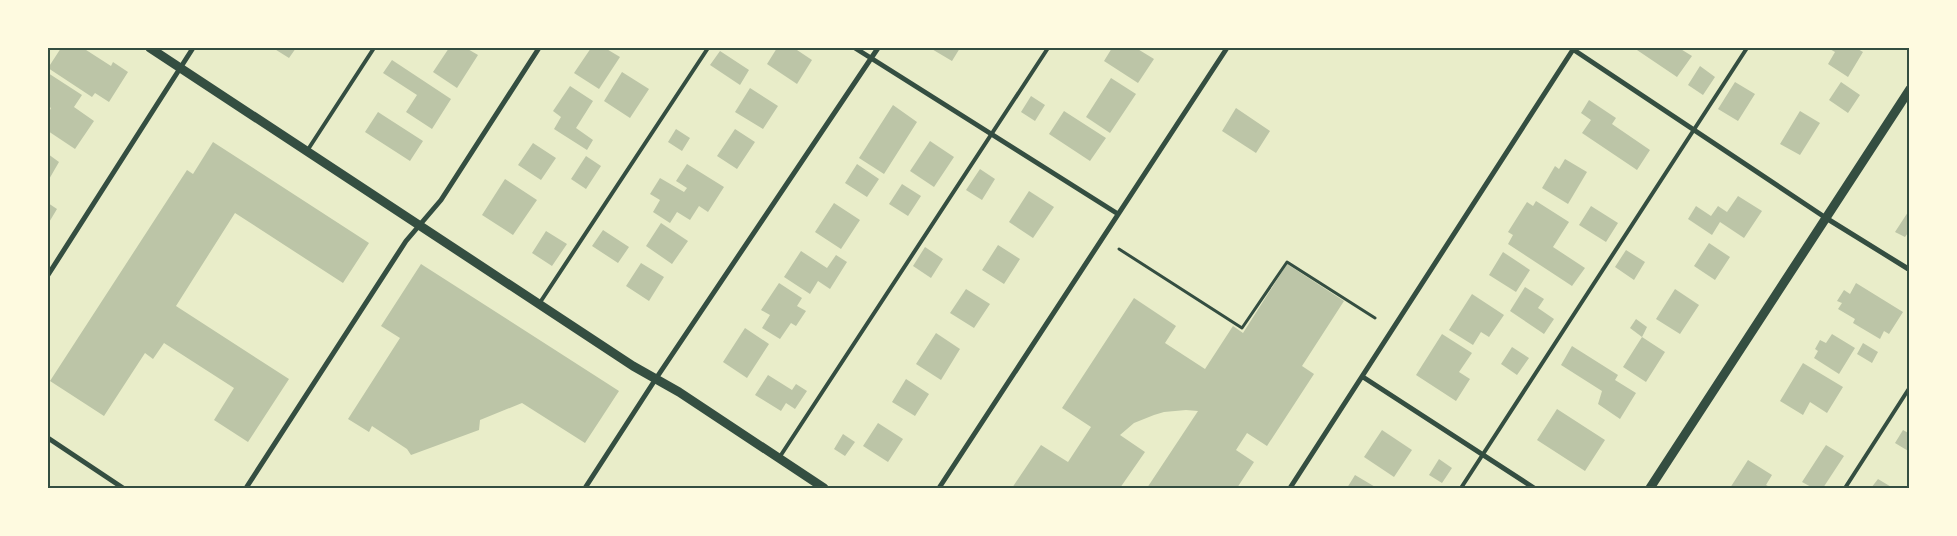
<svg xmlns="http://www.w3.org/2000/svg" width="1957" height="536" font-family="'Nunito Sans',sans-serif">
<style>
.building{fill:#bcc5a7}
.lines{fill:none;stroke-linecap:round;stroke-linejoin:round}
.path{stroke:#344e41;stroke-width:3}
.service{stroke:#344e41;stroke-width:4}
.minor{stroke:#344e41;stroke-width:5}
.tertiary{stroke:#344e41;stroke-width:9}
.neatline{fill:none;stroke:#344e41;stroke-width:2}
</style>
<rect width="100%" height="100%" fill="#e9edc9"/>
<path class="building" d="M 61,48 L 83,48 L 111,66 L 113,62 L 128,72 L 109,102 L 95,93 L 92,97 L 48,68 Z
M 273,48 L 296,48 L 289,58 Z
M 449,48 L 466,48 L 478,55 L 457,88 L 433,72 Z
M 591,48 L 605,48 L 620,57 L 599,89 L 574,73 Z
M 777,48 L 794,48 L 812,60 L 797,84 L 767,64 Z
M 930,48 L 960,48 L 952,61 Z
M 1112,48 L 1136,48 L 1154,59 L 1138,83 L 1104,61 Z
M 1634,48 L 1679,48 L 1692,56 L 1677,77 Z
M 1828,48 L 1856,48 L 1863,52 L 1848,77 L 1828,64 L 1835,52 Z
M 720,51 L 749,70 L 740,85 L 710,65 Z
M 392,60 L 451,99 L 432,129 L 406,112 L 417,95 L 383,73 Z
M 1700,66 L 1715,77 L 1703,95 L 1688,85 Z
M 622,72 L 649,89 L 630,118 L 604,101 Z
M 48,73 L 82,95 L 74,107 L 94,121 L 75,149 L 48,131 L 48,114 L 51,108 L 48,106 Z
M 1111,78 L 1136,94 L 1110,133 L 1086,117 Z
M 1735,82 L 1755,94 L 1738,121 L 1718,109 Z
M 1841,82 L 1860,95 L 1848,113 L 1829,100 Z
M 570,86 L 593,101 L 576,128 L 593,140 L 587,150 L 554,129 L 561,117 L 553,111 Z
M 750,88 L 778,106 L 763,129 L 735,112 Z
M 1031,96 L 1045,105 L 1035,121 L 1021,112 Z
M 1589,100 L 1616,118 L 1612,124 L 1650,150 L 1637,170 L 1582,133 L 1591,120 L 1581,113 Z
M 893,105 L 917,122 L 884,174 L 859,158 Z
M 1236,108 L 1270,131 L 1256,153 L 1222,131 Z
M 1064,111 L 1106,138 L 1090,161 L 1049,134 Z
M 1800,111 L 1820,123 L 1800,155 L 1780,144 Z
M 378,112 L 423,141 L 410,161 L 365,132 Z
M 676,129 L 690,138 L 682,151 L 668,142 Z
M 735,129 L 755,142 L 737,169 L 717,156 Z
M 930,141 L 954,157 L 934,187 L 910,171 Z
M 213,142 L 369,243 L 343,283 L 235,213 L 176,306 L 289,379 L 248,442 L 214,420 L 234,388 L 164,343 L 153,359 L 145,353 L 104,416 L 50,381 L 187,170 L 193,174 Z
M 533,143 L 556,158 L 541,180 L 518,165 Z
M 48,154 L 59,162 L 48,181 Z
M 586,156 L 601,166 L 586,189 L 571,179 Z
M 1565,159 L 1587,172 L 1568,204 L 1542,188 L 1555,166 L 1559,169 Z
M 687,164 L 724,187 L 708,212 L 699,206 L 690,220 L 677,212 L 670,223 L 653,212 L 660,200 L 650,194 L 660,178 L 684,192 L 687,188 L 676,181 Z
M 857,164 L 879,179 L 867,197 L 845,183 Z
M 980,169 L 995,179 L 982,200 L 966,190 Z
M 505,179 L 537,200 L 513,235 L 482,215 Z
M 902,184 L 921,196 L 908,216 L 889,204 Z
M 1029,191 L 1054,207 L 1033,238 L 1009,222 Z
M 1738,196 L 1762,211 L 1744,238 L 1720,222 L 1712,235 L 1688,219 L 1696,206 L 1711,216 L 1718,206 L 1727,212 Z
M 1536,201 L 1569,222 L 1553,247 L 1585,268 L 1572,286 L 1508,244 L 1513,235 L 1508,232 L 1527,202 L 1533,206 Z
M 48,203 L 57,209 L 48,224 Z
M 834,203 L 860,220 L 841,249 L 815,232 Z
M 1591,206 L 1618,223 L 1606,242 L 1579,225 Z
M 1910,209 L 1910,230 L 1905,237 L 1895,232 Z
M 661,223 L 688,241 L 672,264 L 646,246 Z
M 603,230 L 629,247 L 618,263 L 592,246 Z
M 546,231 L 567,244 L 552,266 L 532,253 Z
M 1709,243 L 1730,257 L 1715,280 L 1694,266 Z
M 998,245 L 1020,259 L 1004,284 L 982,270 Z
M 925,247 L 943,259 L 931,278 L 913,266 Z
M 1626,250 L 1645,262 L 1634,280 L 1615,267 Z
M 801,251 L 827,268 L 836,255 L 847,262 L 830,289 L 818,281 L 810,294 L 784,277 Z
M 1503,252 L 1530,270 L 1516,292 L 1489,275 Z
M 641,263 L 664,277 L 649,301 L 626,286 Z
M 421,264 L 619,391 L 585,443 L 522,403 L 480,420 L 479,430 L 411,455 L 407,449 L 372,426 L 369,432 L 348,419 L 400,338 L 381,326 Z
M 1287,264 L 1344,301 L 1302,366 L 1314,374 L 1267,446 L 1247,433 L 1236,450 L 1254,462 L 1237,488 L 1147,488 L 1198,411 L 1186,410 L 1164,412 L 1154,415 L 1134,423 L 1120,435 L 1145,452 L 1120,488 L 1012,488 L 1041,445 L 1068,462 L 1091,427 L 1062,408 L 1134,298 L 1176,326 L 1165,343 L 1205,369 L 1233,326 L 1243,333 Z
M 779,283 L 802,298 L 797,306 L 806,311 L 796,326 L 791,323 L 780,339 L 762,328 L 770,315 L 761,310 Z
M 1856,283 L 1903,312 L 1889,334 L 1884,331 L 1880,339 L 1853,323 L 1855,319 L 1838,309 L 1842,303 L 1837,301 L 1844,290 L 1850,294 Z
M 1525,287 L 1544,299 L 1538,308 L 1554,319 L 1544,334 L 1510,311 Z
M 966,289 L 990,304 L 974,328 L 950,313 Z
M 1675,289 L 1699,305 L 1680,334 L 1656,319 Z
M 1472,294 L 1504,315 L 1489,337 L 1481,332 L 1473,345 L 1449,330 Z
M 1636,319 L 1647,327 L 1642,337 L 1630,328 Z
M 745,328 L 769,344 L 747,378 L 723,362 Z
M 936,333 L 960,349 L 941,380 L 916,364 Z
M 1442,334 L 1472,353 L 1459,372 L 1470,379 L 1456,401 L 1416,375 Z
M 1832,334 L 1855,348 L 1839,374 L 1814,358 L 1818,351 L 1815,349 L 1820,340 L 1826,343 Z
M 1642,337 L 1665,352 L 1646,382 L 1623,367 Z
M 1863,343 L 1878,352 L 1872,363 L 1857,354 Z
M 1572,346 L 1618,375 L 1615,380 L 1636,393 L 1620,419 L 1598,404 L 1602,391 L 1561,365 Z
M 1512,347 L 1529,358 L 1517,375 L 1501,364 Z
M 1803,363 L 1843,387 L 1827,413 L 1810,402 L 1803,415 L 1780,401 Z
M 768,375 L 792,390 L 796,384 L 807,391 L 795,409 L 786,403 L 781,411 L 755,395 Z
M 906,379 L 929,394 L 915,416 L 892,402 Z
M 1557,409 L 1605,440 L 1585,471 L 1537,440 Z
M 878,423 L 903,439 L 888,462 L 863,446 Z
M 1382,430 L 1412,450 L 1394,477 L 1364,457 Z
M 1903,430 L 1910,434 L 1910,452 L 1895,443 Z
M 843,434 L 855,442 L 845,456 L 834,449 Z
M 1826,445 L 1844,456 L 1823,488 L 1813,488 L 1802,482 Z
M 1439,459 L 1452,468 L 1442,483 L 1429,475 Z
M 1748,460 L 1772,475 L 1766,485 L 1772,488 L 1730,488 Z
M 1355,475 L 1377,488 L 1347,488 Z
M 1878,479 L 1893,488 L 1871,488 Z"/>
<g class="lines">
<path class="path" d="M 1119,249 L 1242,328 L 1287,262 L 1375,318"/>
<path class="service" d="M 307,151 L 374,48
M 539,304 L 708,48
M 779,458 L 1048,48
M 1461,488 L 1747,48
M 1845,488 L 1910,387"/>
<path class="minor" d="M 855,48 L 1118,214
M 1571,48 L 1826,218 L 1910,270
M 48,275 L 193,48
M 1363,377 L 1534,488
M 48,438 L 123,488
M 246,488 L 406,241 L 441,200 L 539,48
M 585,488 L 655,380 L 878,48
M 939,488 L 1227,48
M 1290,488 L 1574,48"/>
<path class="tertiary" d="M 150,48 L 633,366 L 679,392 L 824,488
M 1650,488 L 1910,89"/>
</g>
<rect width="1957" height="536" fill="none" stroke="#fefae0" stroke-width="98"/>
<rect x="49" y="49" width="1859" height="438" class="neatline"/>
</svg>
